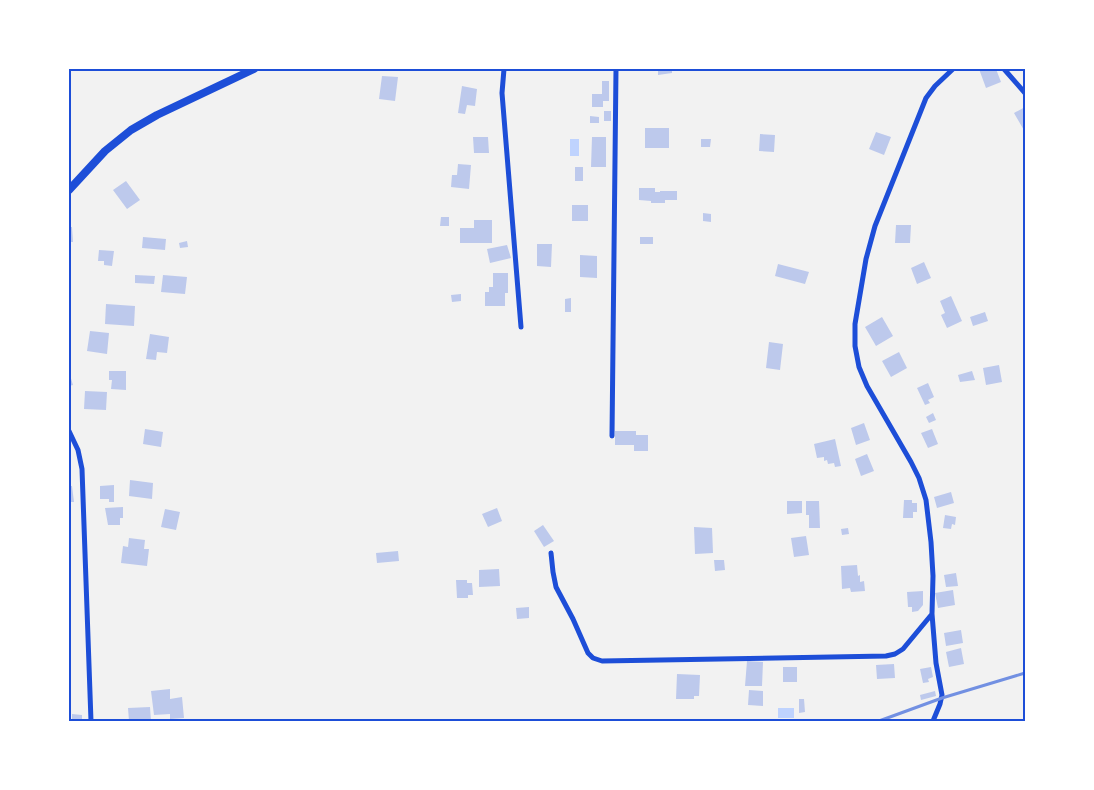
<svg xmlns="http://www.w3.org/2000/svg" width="1094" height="790" font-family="'Times New Roman',serif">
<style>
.water{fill:#bfd3fe}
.building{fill:#bdc9ec}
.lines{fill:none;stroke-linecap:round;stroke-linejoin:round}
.minor{stroke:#1d4ed8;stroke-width:5}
.secondary{stroke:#1d4ed8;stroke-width:8}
.rail{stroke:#7290e2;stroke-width:3}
.neatline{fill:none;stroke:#1d4ed8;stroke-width:2}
</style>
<rect width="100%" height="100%" fill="#f2f2f2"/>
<path class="water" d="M 570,139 L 579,139 L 579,156 L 570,156 Z
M 778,708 L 794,708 L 794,718 L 778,718 Z"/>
<path class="building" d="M 658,69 L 672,69 L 672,73 L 658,75 Z
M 979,69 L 996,69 L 1001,82 L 986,88 Z
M 382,76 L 398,77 L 395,101 L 379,99 Z
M 602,81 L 609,81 L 609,101 L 603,101 L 603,107 L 592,107 L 592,94 L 602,94 Z
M 462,86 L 477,89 L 475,106 L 467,105 L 465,114 L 458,113 Z
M 1025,107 L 1025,132 L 1014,113 Z
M 604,111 L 611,111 L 611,121 L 604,121 Z
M 590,116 L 599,117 L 599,123 L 590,123 Z
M 645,128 L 669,128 L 669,148 L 645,148 Z
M 876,132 L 891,137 L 884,155 L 869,149 Z
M 760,134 L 775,135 L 774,152 L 759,151 Z
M 473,137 L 488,137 L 489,153 L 474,153 Z
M 592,137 L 606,137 L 606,167 L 591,167 Z
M 701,139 L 711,139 L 710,147 L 701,147 Z
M 458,164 L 471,165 L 469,189 L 451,187 L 452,175 L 457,175 Z
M 575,167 L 583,167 L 583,181 L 575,181 Z
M 126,181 L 140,200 L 127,209 L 113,190 Z
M 639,188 L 655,188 L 655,192 L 660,192 L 660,191 L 677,191 L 677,200 L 665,200 L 665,203 L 651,203 L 651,201 L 639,200 Z
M 572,205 L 588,205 L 588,221 L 572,221 Z
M 703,213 L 711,214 L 711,222 L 703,221 Z
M 441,217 L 449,217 L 449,226 L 440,226 Z
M 474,220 L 492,220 L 492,243 L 460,243 L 460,228 L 474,228 Z
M 896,225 L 911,225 L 910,243 L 895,243 Z
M 69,227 L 72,227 L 73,242 L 69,242 Z
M 143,237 L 166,239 L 165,250 L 142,248 Z
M 640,237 L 653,237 L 653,244 L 640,244 Z
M 187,241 L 188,247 L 180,248 L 179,243 Z
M 537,244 L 552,244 L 551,267 L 537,266 Z
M 507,245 L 511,258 L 490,263 L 487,249 Z
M 99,250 L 114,251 L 112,266 L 104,265 L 104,261 L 98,261 Z
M 580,255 L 597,256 L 597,278 L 580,277 Z
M 924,262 L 931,278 L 917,284 L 911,268 Z
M 778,264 L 809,272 L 805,284 L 775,276 Z
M 493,273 L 508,273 L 508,293 L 505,293 L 505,306 L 485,306 L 485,292 L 489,292 L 489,287 L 493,287 Z
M 135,275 L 155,276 L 154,284 L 135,283 Z
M 163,275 L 187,277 L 185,294 L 161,292 Z
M 461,294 L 461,301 L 452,302 L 451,295 Z
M 951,296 L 962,321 L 947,328 L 941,315 L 945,313 L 940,301 Z
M 571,298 L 571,312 L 565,312 L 565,299 Z
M 106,304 L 135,306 L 134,326 L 105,324 Z
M 985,312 L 988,321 L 973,326 L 970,317 Z
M 882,317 L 893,336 L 876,346 L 865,327 Z
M 90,331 L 109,333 L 107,354 L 87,351 Z
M 150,334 L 169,337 L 167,353 L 157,352 L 156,360 L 146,359 Z
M 769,342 L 783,344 L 780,370 L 766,368 Z
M 899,352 L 907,368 L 891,377 L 882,361 Z
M 999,365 L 1002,382 L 986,385 L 983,368 Z
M 109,371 L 126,371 L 126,390 L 111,389 L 112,380 L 109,380 Z
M 972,371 L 975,380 L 960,382 L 958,375 Z
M 69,372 L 73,385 L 69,386 Z
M 928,383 L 934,397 L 928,400 L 930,403 L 925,405 L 917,388 Z
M 85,391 L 107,392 L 106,410 L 84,409 Z
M 933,413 L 936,420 L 929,423 L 926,417 Z
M 864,423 L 870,440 L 856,445 L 851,428 Z
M 145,429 L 163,432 L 161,447 L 143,444 Z
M 932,429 L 938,444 L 928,448 L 921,433 Z
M 615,431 L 636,431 L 636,435 L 648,435 L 648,451 L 634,451 L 634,445 L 615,445 Z
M 835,439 L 841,466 L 835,467 L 834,463 L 828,464 L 827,460 L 824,461 L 824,457 L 817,458 L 814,444 Z
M 867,454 L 874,471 L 861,476 L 855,459 Z
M 130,480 L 153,483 L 152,499 L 129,496 Z
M 114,485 L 114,502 L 109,502 L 109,499 L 100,499 L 100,486 Z
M 69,486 L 72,486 L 74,502 L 69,502 Z
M 951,492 L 954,503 L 937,508 L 934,497 Z
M 904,500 L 912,500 L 912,503 L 917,503 L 917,512 L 913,512 L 913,518 L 903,518 Z
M 787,501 L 802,501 L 802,513 L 787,514 Z
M 806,501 L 819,501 L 820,528 L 809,528 L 809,515 L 806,515 Z
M 123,507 L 123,518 L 120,518 L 120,525 L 108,525 L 105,508 Z
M 497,508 L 502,521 L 488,527 L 482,514 Z
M 165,509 L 180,512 L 176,530 L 161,527 Z
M 945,515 L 956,517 L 955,525 L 952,524 L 951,529 L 943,528 Z
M 543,525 L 554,541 L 544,547 L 534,531 Z
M 694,527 L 712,528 L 713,553 L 695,554 Z
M 848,528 L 849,534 L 842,535 L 841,529 Z
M 806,536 L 809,555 L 794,557 L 791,538 Z
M 129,538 L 145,540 L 144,549 L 149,549 L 147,566 L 121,563 L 123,546 L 128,547 Z
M 398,551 L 399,561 L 377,563 L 376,553 Z
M 714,560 L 724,560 L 725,570 L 715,571 Z
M 857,565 L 858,576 L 860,575 L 860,582 L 864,581 L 865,591 L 851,592 L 850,588 L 842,589 L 841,566 Z
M 499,569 L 500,586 L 479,587 L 479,570 Z
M 956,573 L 958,586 L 946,587 L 944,575 Z
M 456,580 L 467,580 L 467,583 L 472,583 L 473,595 L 468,595 L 468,598 L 457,598 Z
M 953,590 L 955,605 L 938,608 L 935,593 Z
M 923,591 L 923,605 L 918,611 L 912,612 L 912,607 L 908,607 L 907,592 Z
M 529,607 L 529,618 L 517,619 L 516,608 Z
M 961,630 L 963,643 L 946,646 L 944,633 Z
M 961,648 L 964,664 L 949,667 L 946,652 Z
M 747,661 L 763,662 L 762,686 L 745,686 Z
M 894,664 L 895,678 L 877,679 L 876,665 Z
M 783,667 L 797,667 L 797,682 L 783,682 Z
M 931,667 L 933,677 L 928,679 L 929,682 L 923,683 L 920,669 Z
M 677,674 L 700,675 L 699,696 L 694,696 L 694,699 L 676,699 Z
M 170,689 L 170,699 L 182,697 L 184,718 L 170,719 L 170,714 L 154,715 L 151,691 Z
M 749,690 L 763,691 L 763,706 L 748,705 Z
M 935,691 L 936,696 L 921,700 L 920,695 Z
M 799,699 L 804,699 L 805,712 L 799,713 Z
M 150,707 L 151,721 L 129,721 L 128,708 Z
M 72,714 L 82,715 L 82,721 L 72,721 Z"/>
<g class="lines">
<path class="minor" d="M 504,69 L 502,93 L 521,327
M 1004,69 L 1025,93
M 69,431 L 78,450 L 82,469 L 91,721
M 612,436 L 616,69
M 551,553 L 553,572 L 556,587 L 573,619 L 588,653 L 593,658 L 602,661 L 886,656 L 895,654 L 903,649 L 932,614 L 933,576 L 931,542 L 926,500 L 919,478 L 911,462 L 867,386 L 859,367 L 855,346 L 855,324 L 866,259 L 875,226 L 926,98 L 935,86 L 953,69
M 932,614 L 936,663 L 942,695 L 940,704 L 933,721"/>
<path class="secondary" d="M 69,190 L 105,151 L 131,130 L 157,115 L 254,69"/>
<path class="rail" d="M 879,721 L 942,698 L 1025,673"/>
</g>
<rect width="1094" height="790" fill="none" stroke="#ffffff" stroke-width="141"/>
<rect x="70" y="70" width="954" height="650" class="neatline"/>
</svg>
